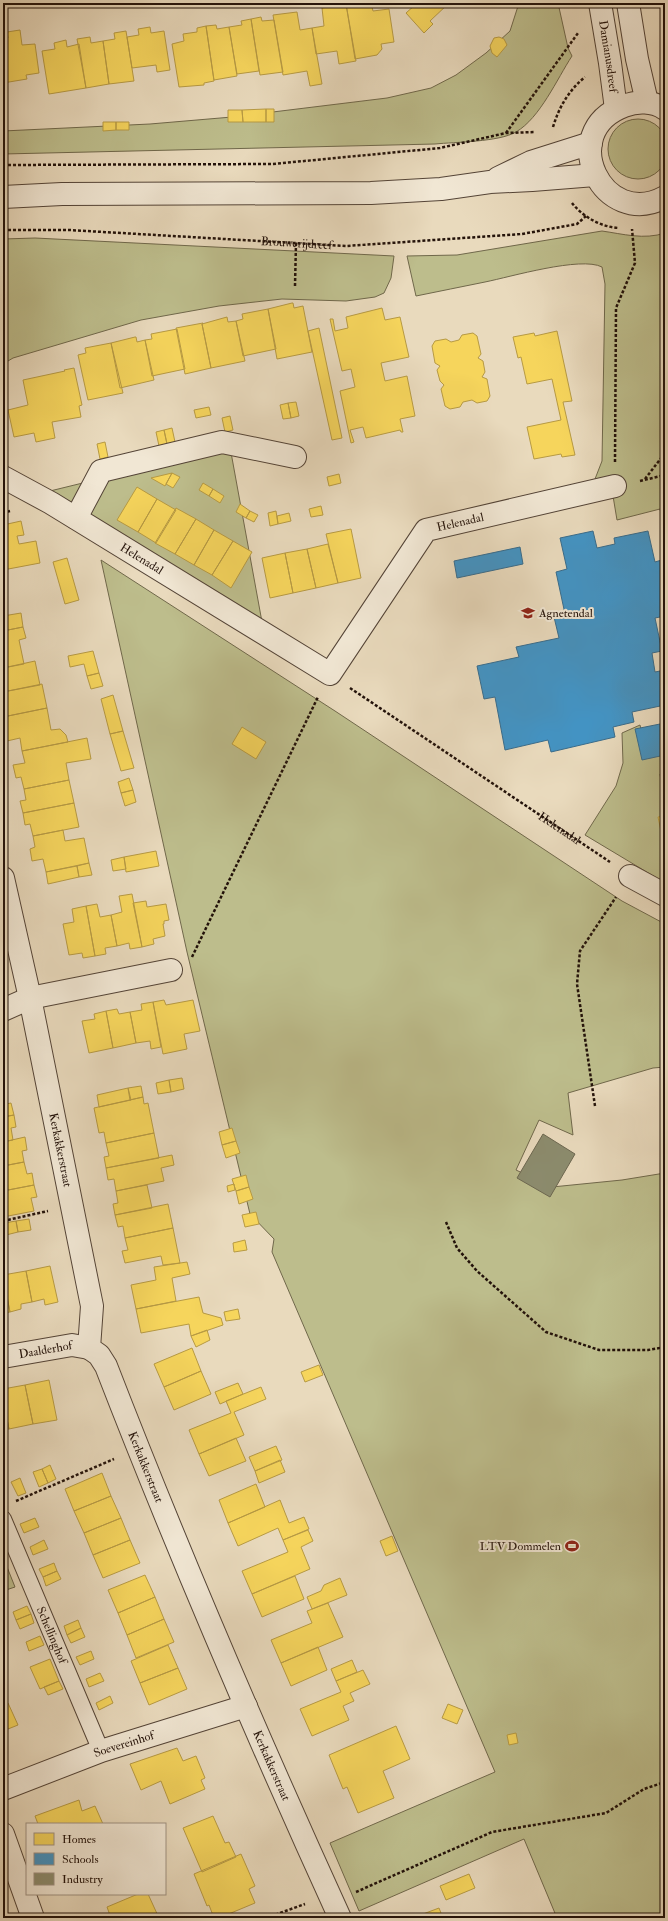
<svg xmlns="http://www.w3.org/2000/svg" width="668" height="1921" font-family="'IM FELL Double Pica',serif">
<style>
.green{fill:#bdbd8c;stroke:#70684b}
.homes{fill:#f6d55c;stroke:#b79a43}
.schools{fill:#4393c3;stroke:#396c8c}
.industry{fill:#8c8c6e;stroke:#6c6750}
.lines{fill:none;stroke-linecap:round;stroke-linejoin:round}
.service-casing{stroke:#544437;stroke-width:18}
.minor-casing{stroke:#544437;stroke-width:24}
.tertiary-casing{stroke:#544437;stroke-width:24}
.path{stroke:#23120a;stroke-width:2.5;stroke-dasharray:3 2;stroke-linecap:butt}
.service{stroke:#f1e7d4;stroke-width:16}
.minor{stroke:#f1e7d4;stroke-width:22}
.tertiary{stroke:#f1e7d4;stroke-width:22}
.labels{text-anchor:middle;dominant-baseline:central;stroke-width:4;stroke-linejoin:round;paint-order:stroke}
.street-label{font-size:12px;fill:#23120a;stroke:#f1e7d4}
.poi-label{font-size:12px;fill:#23120a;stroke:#f1e7d4;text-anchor:start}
</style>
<rect width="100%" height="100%" fill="#e9dabd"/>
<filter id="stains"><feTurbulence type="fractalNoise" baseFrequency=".005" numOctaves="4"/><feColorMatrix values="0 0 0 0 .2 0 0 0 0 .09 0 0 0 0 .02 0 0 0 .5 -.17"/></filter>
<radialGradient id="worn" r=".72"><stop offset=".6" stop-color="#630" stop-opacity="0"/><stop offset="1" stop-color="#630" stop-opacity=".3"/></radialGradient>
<path class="green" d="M 519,3 L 558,3 L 568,48 L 572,56 C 557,79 540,118 516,132 C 499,142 455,142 435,144 L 3,154 L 3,131 L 150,124 L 232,117 L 387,98 L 431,88 L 456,75 L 486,53 L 510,31 Z
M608 149a30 30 0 1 1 60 0a30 30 0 1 1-60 0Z
M 602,231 C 623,234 644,240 665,233 L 665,532 L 660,509 L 617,520 L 613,496 L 599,498 L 595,479 L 602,461 L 605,284 L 602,267 C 581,256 510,277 485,282 C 462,287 439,291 416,296 L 407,256 L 457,255 Z
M 35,238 L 394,256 L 391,278 L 384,293 L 375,297 L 346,301 L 282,299 L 219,306 L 141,320 L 13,358 L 3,364 L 3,239 Z
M 230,447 L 262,622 L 50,491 Z
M 101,560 L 335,711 L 622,901 L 665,924 L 665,1067 L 653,1068 L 568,1093 L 573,1135 L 539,1120 L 516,1170 L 552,1187 L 622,1180 L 665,1173 L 665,1918 L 557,1918 L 524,1839 L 359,1911 L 330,1843 L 495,1772 L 272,1252 L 274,1239 L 250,1214 L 187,952 Z
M 640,725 L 647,756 L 665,752 L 665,773 L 660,774 C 666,810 668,845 660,880 L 585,835 L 616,786 L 623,763 L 622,733 Z
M 3,1557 L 15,1587 L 3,1591 Z"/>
<path class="homes" d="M 371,3 L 373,11 L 389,9 L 394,42 L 381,44 L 382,49 L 377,55 L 355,59 L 346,4 Z
M 413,3 L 447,3 L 448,4 L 430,21 L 433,24 L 424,33 L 406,13 L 415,5 Z
M 346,4 L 356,61 L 339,64 L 337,51 L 316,54 L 312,28 L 324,26 L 322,8 Z
M 297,12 L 300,30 L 312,28 L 322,84 L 310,86 L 307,71 L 283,75 L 273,15 Z
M 261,17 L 262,21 L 274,20 L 283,72 L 260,75 L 251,19 Z
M 251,19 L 259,71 L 237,74 L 229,27 L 242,25 L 241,21 Z
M 216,25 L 217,29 L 229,27 L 237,76 L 214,80 L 206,26 Z
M 206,26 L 214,81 L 204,83 L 204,85 L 179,87 L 172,44 L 184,41 L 183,34 L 197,32 L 197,28 Z
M 150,27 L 151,33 L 164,31 L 170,70 L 157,72 L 156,65 L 132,68 L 127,37 L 139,35 L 138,29 Z
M 20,30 L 22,45 L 35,44 L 39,73 L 26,75 L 27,79 L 3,83 L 3,39 L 8,38 L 7,32 Z
M 126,31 L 134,81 L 109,84 L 103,41 L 115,39 L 114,33 Z
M 90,37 L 91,43 L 103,41 L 109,84 L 86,88 L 77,39 Z
M 499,37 L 504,39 L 507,45 L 497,57 L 492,53 L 490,46 L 494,38 Z
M 66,40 L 67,47 L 79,44 L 86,88 L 49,94 L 42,51 L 55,49 L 54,43 Z
M 266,109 L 274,109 L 274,122 L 266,122 Z
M 266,109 L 266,122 L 243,122 L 242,110 Z
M 228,110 L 242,110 L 243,122 L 228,122 Z
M 103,122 L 116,122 L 116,130 L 103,131 Z
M 116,122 L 129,122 L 129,130 L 116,130 Z
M 292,303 L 293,303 L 294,308 L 303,306 L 312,352 L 277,359 L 268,309 Z
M 382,308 L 385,320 L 400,317 L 409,357 L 381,363 L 385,381 L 407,376 L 415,416 L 400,419 L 403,432 L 401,432 L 400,430 L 366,438 L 363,427 L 350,430 L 354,442 L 351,443 L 340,391 L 355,387 L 351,369 L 342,371 L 330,319 L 333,319 L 335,331 L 348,328 L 346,317 Z
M 268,309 L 276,349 L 243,356 L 236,321 L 243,319 L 242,314 Z
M 227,317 L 228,322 L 236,321 L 245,361 L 211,368 L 202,324 Z
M 203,323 L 202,324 L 211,368 L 185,374 L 176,328 Z
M 319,328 L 342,438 L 332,440 L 308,331 Z
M 177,329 L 185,369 L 152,376 L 145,340 L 152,339 L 151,334 Z
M 557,331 L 572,401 L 563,402 L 575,455 L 562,457 L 561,454 L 534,459 L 527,427 L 561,420 L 552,379 L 527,384 L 521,357 L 518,358 L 513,337 L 534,333 L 535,336 Z
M 473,333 L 477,336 L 481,354 L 478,358 L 483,361 L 485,372 L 482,377 L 487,379 L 490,396 L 487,401 L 477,403 L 472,400 L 463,402 L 460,407 L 450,409 L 445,406 L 441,389 L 444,385 L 440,381 L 437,370 L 440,366 L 435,363 L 432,346 L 435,341 L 446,339 L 451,342 L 459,340 L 462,335 Z
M 135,337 L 136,337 L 137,342 L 145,340 L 154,380 L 120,388 L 111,343 Z
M 111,343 L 123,393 L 88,400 L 78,355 L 86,353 L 85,348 Z
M 74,368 L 82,405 L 79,406 L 81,417 L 52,422 L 55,438 L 36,442 L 34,433 L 14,437 L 8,410 L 28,405 L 23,380 L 65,371 L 64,370 Z
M 296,402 L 299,416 L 291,418 L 288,403 Z
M 288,403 L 291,418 L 283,419 L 280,405 Z
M 209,407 L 211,415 L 196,418 L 194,410 Z
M 230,416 L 233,430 L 225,432 L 222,418 Z
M 172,428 L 175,442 L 167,444 L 164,430 Z
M 164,430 L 167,444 L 159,446 L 156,432 Z
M 105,442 L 108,457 L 100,459 L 97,444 Z
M 172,473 L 165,486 L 151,478 Z
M 172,473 L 180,477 L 173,488 L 166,484 Z
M 339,474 L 341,483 L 329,486 L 327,477 Z
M 203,483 L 213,489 L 209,496 L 199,490 Z
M 137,487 L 157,499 L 138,532 L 117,520 Z
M 213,489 L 224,496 L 220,503 L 209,496 Z
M 157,499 L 176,510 L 156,543 L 138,532 Z
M 240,504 L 250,511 L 246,518 L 236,512 Z
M 321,506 L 323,515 L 311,517 L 309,509 Z
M 176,508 L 196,519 L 175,554 L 155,543 Z
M 250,511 L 258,515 L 254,522 L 246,518 Z
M 276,511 L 278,524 L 270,526 L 268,513 Z
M 289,513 L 291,521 L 278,524 L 277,516 Z
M 196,519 L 214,530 L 194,565 L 175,554 Z
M 21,521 L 24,535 L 17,536 L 19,544 L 36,541 L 40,563 L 3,570 L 3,525 Z
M 351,529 L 361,578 L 338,583 L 326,534 Z
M 214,530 L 233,541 L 212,575 L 194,565 Z
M 233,541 L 252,552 L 231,588 L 212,575 Z
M 328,544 L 338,583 L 316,588 L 307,549 Z
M 307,549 L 316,588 L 293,593 L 285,553 Z
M 285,553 L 293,593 L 270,598 L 262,558 Z
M 67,558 L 79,600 L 65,604 L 53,562 Z
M 21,613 L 23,627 L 3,631 L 3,616 Z
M 23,627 L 26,638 L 19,640 L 24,664 L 3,668 L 3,631 Z
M 93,651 L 99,673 L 87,676 L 84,664 L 70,667 L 68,656 Z
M 35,661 L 40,685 L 3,692 L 3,668 Z
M 99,673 L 103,686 L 91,689 L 87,676 Z
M 42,684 L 47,708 L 3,717 L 3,692 Z
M 113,695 L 123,731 L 110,734 L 101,699 Z
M 47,708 L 51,730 L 60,729 L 66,735 L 68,742 L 22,751 L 20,738 L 7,741 L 5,729 L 3,729 L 3,717 Z
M 242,727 L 266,742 L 256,759 L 232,744 Z
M 123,731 L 134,768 L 121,771 L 110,734 Z
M 87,738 L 91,759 L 66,763 L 69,780 L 24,789 L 21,777 L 16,778 L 13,765 L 25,763 L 22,751 Z
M 129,778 L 133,790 L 121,793 L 118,782 Z
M 69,780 L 74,803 L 23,813 L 20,801 L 26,800 L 24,789 Z
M 133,790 L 136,802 L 125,806 L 121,793 Z
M 74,803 L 79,827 L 33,836 L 30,824 L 25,825 L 23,813 Z
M 665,816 L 665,850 L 658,817 Z
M 63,830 L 65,841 L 84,838 L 89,863 L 46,872 L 43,859 L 32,861 L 30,849 L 35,847 L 33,836 Z
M 156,851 L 159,866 L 126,872 L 124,857 Z
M 124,857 L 126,869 L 113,871 L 111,860 Z
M 89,863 L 92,875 L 79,877 L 77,866 Z
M 77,866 L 79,877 L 48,884 L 46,872 Z
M 132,894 L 142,947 L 130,949 L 129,943 L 117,946 L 111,915 L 122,912 L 119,896 Z
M 146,901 L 147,907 L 166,904 L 169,920 L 164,921 L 164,924 L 163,924 L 165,936 L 153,939 L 154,944 L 142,947 L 133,903 Z
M 97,904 L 100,917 L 111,915 L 117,946 L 105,948 L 106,954 L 95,956 L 86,906 Z
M 86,906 L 95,956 L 83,958 L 82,953 L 69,955 L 63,924 L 74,922 L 72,909 Z
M 164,1000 L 166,1005 L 193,1000 L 200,1031 L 184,1034 L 187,1049 L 163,1054 L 153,1002 Z
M 153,1002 L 161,1047 L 151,1049 L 150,1041 L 136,1043 L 130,1012 L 142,1010 L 141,1004 Z
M 117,1009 L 119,1014 L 130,1012 L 136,1043 L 113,1048 L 106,1011 Z
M 106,1011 L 113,1048 L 89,1053 L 82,1021 L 95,1019 L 94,1014 Z
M 182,1078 L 184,1089 L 171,1092 L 169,1080 Z
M 169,1080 L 171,1092 L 158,1094 L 156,1083 Z
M 141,1086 L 143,1097 L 130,1100 L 128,1088 Z
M 128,1088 L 131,1100 L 99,1107 L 97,1095 Z
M 3,1093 L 6,1104 L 11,1103 L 14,1115 L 3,1117 Z
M 143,1097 L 144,1104 L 148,1103 L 154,1133 L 106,1143 L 104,1132 L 99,1133 L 94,1108 Z
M 14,1115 L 16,1127 L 11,1128 L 13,1140 L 3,1142 L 3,1117 Z
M 232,1128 L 236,1141 L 222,1145 L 219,1132 Z
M 154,1133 L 159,1158 L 106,1168 L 104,1157 L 109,1156 L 106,1143 Z
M 25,1137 L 27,1150 L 22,1151 L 24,1162 L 3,1166 L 3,1142 Z
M 236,1141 L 240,1153 L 226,1158 L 222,1145 Z
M 172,1155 L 174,1165 L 161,1168 L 164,1181 L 116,1191 L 114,1179 L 108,1180 L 106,1168 Z
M 24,1162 L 27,1174 L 32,1173 L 34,1185 L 3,1191 L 3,1166 Z
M 246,1175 L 249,1187 L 236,1191 L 232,1179 Z
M 234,1184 L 235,1190 L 228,1192 L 227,1186 Z
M 34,1185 L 37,1197 L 31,1198 L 34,1211 L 3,1217 L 3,1191 Z
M 147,1185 L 152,1208 L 115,1215 L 113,1204 L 118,1203 L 116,1191 Z
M 249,1187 L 253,1199 L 239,1204 L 236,1191 Z
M 168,1204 L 173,1228 L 125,1238 L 123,1226 L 118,1227 L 115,1215 Z
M 256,1212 L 259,1224 L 245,1227 L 242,1215 Z
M 29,1219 L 31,1230 L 18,1232 L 16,1221 Z
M 16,1221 L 18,1232 L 6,1235 L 4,1223 Z
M 173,1228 L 180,1263 L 163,1265 L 161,1256 L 125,1263 L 122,1251 L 128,1250 L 125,1238 Z
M 245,1240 L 247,1250 L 234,1252 L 233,1243 Z
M 187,1262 L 190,1274 L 172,1278 L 176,1301 L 136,1309 L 131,1285 L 156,1280 L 154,1267 Z
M 50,1266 L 58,1302 L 45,1305 L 44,1299 L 32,1302 L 26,1271 Z
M 26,1271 L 32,1302 L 21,1304 L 21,1309 L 10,1312 L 3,1275 Z
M 3,1278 L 10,1312 L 3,1313 Z
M 199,1297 L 203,1313 L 221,1318 L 223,1325 L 191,1336 L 189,1324 L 141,1333 L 136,1309 Z
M 238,1309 L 240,1319 L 226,1321 L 224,1312 Z
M 207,1330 L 210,1340 L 196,1347 L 191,1336 Z
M 192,1348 L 201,1371 L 164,1387 L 154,1364 Z
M 319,1365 L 323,1375 L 305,1382 L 301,1372 Z
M 201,1371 L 211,1394 L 174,1410 L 164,1387 Z
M 49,1380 L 57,1420 L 33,1424 L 25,1385 Z
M 238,1383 L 243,1394 L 220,1404 L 215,1392 Z
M 25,1385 L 33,1424 L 9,1429 L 3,1399 L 3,1389 Z
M 261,1387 L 266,1399 L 234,1412 L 244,1435 L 199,1454 L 189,1430 L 231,1413 L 226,1401 Z
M 3,1399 L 9,1429 L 3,1430 Z
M 236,1438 L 246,1461 L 209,1476 L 199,1454 Z
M 276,1446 L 282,1460 L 255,1471 L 249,1457 Z
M 280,1460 L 285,1472 L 259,1483 L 255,1471 Z
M 50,1465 L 56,1479 L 48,1483 L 42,1469 Z
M 42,1469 L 48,1483 L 39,1487 L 33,1472 Z
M 102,1473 L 111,1496 L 74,1511 L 65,1489 Z
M 20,1478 L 26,1493 L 18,1496 L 11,1482 Z
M 256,1484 L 265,1507 L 228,1523 L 219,1500 Z
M 111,1496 L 121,1518 L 84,1533 L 74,1511 Z
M 280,1500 L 289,1523 L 304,1517 L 309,1529 L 283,1540 L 278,1528 L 238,1546 L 228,1523 Z
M 35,1518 L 39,1527 L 24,1533 L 20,1524 Z
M 121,1518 L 130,1540 L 93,1555 L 84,1533 Z
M 308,1530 L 313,1541 L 301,1547 L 310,1569 L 252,1594 L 242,1571 L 288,1552 L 283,1540 Z
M 392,1536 L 398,1551 L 386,1556 L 380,1541 Z
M 44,1540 L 48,1549 L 33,1555 L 30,1547 Z
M 130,1540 L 140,1563 L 103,1578 L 93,1555 Z
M 54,1563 L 57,1571 L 43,1577 L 39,1569 Z
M 57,1571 L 61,1579 L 46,1586 L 43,1577 Z
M 145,1575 L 155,1597 L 118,1613 L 108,1590 Z
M 295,1576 L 304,1599 L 262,1617 L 252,1594 Z
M 340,1578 L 347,1595 L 312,1609 L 307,1597 L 321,1591 L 324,1585 Z
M 155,1597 L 164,1619 L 127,1635 L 118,1613 Z
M 328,1603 L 343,1637 L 281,1663 L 271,1640 L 312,1623 L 307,1611 Z
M 27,1606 L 31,1614 L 16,1620 L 13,1612 Z
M 31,1614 L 34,1623 L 20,1629 L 16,1620 Z
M 164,1619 L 174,1642 L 136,1658 L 127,1635 Z
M 78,1620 L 81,1628 L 67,1635 L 64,1626 Z
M 81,1628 L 85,1637 L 71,1643 L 67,1635 Z
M 40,1636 L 44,1645 L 29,1651 L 26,1642 Z
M 168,1645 L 178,1668 L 140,1683 L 131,1661 Z
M 318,1647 L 327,1670 L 291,1686 L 281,1663 Z
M 91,1651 L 94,1659 L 80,1665 L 76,1657 Z
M 50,1659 L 59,1681 L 40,1689 L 30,1667 Z
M 352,1660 L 357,1672 L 336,1681 L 331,1669 Z
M 178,1668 L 187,1689 L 149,1705 L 140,1683 Z
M 363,1670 L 370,1684 L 350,1693 L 354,1701 L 343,1706 L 349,1720 L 312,1736 L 300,1709 L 341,1692 L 336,1681 Z
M 100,1673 L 104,1681 L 89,1687 L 86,1679 Z
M 59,1681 L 63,1689 L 48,1695 L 44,1687 Z
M 110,1696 L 113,1703 L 99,1710 L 96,1703 Z
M 8,1703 L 18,1725 L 3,1731 L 3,1705 Z
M 448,1704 L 463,1710 L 457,1724 L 442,1718 Z
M 396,1726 L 410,1759 L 383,1771 L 394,1798 L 358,1813 L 347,1787 L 343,1789 L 329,1755 Z
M 516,1733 L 518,1743 L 509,1745 L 507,1735 Z
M 177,1748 L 183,1761 L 196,1756 L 205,1778 L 201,1780 L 205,1789 L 170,1804 L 161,1781 L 141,1790 L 130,1764 Z
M 79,1800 L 82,1811 L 95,1806 L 103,1824 L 38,1824 L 35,1816 Z
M 213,1816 L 225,1843 L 229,1842 L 236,1857 L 202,1872 L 183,1828 Z
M 241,1854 L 255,1886 L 249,1889 L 255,1903 L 219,1918 L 214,1918 L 209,1905 L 207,1906 L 194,1874 Z
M 469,1874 L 475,1888 L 446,1900 L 440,1886 Z
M 138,1894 L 148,1894 L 159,1918 L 111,1918 L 107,1907 Z
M 439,1908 L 443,1918 L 413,1918 L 423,1914 Z"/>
<path class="schools" d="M 593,531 L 597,548 L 615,544 L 614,538 L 648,531 L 655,562 L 665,559 L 665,595 L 662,596 L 665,616 L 655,618 L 662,651 L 652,653 L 655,672 L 665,670 L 665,705 L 632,712 L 634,722 L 613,727 L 615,737 L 551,752 L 548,740 L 505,750 L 495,697 L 484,699 L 477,666 L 519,657 L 516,647 L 559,638 L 554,617 L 565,614 L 556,572 L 567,569 L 560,538 Z
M 520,547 L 523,564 L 457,578 L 454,561 Z
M 665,723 L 665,755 L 642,760 L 635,729 Z"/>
<path class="industry" d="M 543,1134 L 575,1154 L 550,1197 L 517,1178 Z"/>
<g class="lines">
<g class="service-casing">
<g id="service">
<path id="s3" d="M 3,1519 L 101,1751"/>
</g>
</g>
<g class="minor-casing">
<g id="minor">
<path id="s4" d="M 3,477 L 51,503 L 330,674 L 426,530 L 615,486"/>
<path d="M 76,518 L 101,471 L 222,442 L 295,457"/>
<path d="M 630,876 L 665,895"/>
<path id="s5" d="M 3,878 L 30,998 L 92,1306 L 89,1348 L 99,1355 L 106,1366 C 178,1552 257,1736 340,1918"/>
<path d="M 3,1010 L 30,998 L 171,970"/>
<path id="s6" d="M 3,1357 L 72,1345 L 89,1348"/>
<path id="s7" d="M 3,1789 L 101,1751 L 246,1706"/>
<path d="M 3,1834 L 33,1918"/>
</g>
</g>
<g class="tertiary-casing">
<g id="tertiary">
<path id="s8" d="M 600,3 L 610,63 L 616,109"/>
<path d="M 628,3 L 637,59 L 647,102"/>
<path d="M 665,109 C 653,101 637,101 624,106 C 555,132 603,231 665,197"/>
<path d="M 498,178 L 531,162 L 591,143"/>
<path d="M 3,197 L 62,194 L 371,193 L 441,189 L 490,182 L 532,180 L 595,175"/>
</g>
</g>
<g class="path">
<path d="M 553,127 C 559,107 569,90 585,77"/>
<path d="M 506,133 L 578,33"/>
<path d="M 3,165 L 273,164 L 440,148 L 506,133 L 535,132"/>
<path d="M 572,203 C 583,217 601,227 619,228"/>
<path id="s1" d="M 3,230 L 69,230 L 346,246 L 522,234 L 577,224 L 586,216"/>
<path d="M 295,286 L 296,243"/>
<path d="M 615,462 L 616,308 L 635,263 L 632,229"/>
<path d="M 645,479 L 665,453"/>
<path d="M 640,481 L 665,475"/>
<path d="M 3,513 L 10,511"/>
<path id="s2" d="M 350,688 L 610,862"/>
<path d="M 192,957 L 318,697"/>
<path d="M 595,1106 L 577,984 L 580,951 L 616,897"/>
<path d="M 3,1221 L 48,1211"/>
<path d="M 446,1222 L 457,1248 L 477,1271 L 546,1332 L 599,1350 L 648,1350 L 665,1347"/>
<path d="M 16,1501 L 114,1459"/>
<path d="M 356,1892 L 492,1832 L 606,1813 L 644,1789 L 665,1782"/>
<path d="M 266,1918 L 305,1904"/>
</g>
<use href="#service" class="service"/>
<use href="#minor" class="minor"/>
<use href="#tertiary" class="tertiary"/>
</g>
<defs>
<g id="school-bare" transform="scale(1.08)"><path d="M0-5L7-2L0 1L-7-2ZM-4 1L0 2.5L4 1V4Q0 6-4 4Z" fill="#8f2418" stroke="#f1e7d4" stroke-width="2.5" paint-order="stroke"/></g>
<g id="stadium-bare" transform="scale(1.08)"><path d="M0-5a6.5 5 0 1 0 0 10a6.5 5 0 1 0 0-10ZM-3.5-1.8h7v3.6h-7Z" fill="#8f2418" stroke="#f1e7d4" stroke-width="2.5" paint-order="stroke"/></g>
</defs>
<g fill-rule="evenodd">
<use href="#school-bare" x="528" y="613"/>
<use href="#stadium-bare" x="572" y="1546"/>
</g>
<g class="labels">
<g class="street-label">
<text stroke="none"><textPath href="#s8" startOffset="54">Damianusdreef</textPath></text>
<text stroke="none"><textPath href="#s1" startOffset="294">Brouwerijdreef</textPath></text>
<text stroke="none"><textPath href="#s4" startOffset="590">Helenadal</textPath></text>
<text stroke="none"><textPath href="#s4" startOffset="161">Helenadal</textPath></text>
<text stroke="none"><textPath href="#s2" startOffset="252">Helenadal</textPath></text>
<text stroke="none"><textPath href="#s5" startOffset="278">Kerkakkerstraat</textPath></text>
<text stroke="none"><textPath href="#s6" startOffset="43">Daalderhof</textPath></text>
<text stroke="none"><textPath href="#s5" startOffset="613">Kerkakkerstraat</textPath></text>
<text stroke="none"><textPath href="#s3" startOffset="126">Schellinghof</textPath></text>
<text stroke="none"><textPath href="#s7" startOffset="129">Soevereinhof</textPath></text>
<text stroke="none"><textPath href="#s5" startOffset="937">Kerkakkerstraat</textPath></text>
</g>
<g class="poi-label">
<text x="539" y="613">Agnetendal</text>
<text x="561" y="1546" text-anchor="end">LTV Dommelen</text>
</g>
</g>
<rect width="668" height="1921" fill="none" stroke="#e9dabd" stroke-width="16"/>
<rect x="4" y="4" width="660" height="1913" fill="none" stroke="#23120a" stroke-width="2"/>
<rect x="8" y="8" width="652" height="1905" fill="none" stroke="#23120a"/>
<rect x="26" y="1823" width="140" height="72" fill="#f1e7d4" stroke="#9f9283"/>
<rect x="34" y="1833" width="20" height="12" fill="#f6d55c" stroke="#9f9283"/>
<text x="62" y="1843" font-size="12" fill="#23120a">Homes</text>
<rect x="34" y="1853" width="20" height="12" fill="#4393c3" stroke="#9f9283"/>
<text x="62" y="1863" font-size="12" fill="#23120a">Schools</text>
<rect x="34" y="1873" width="20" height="12" fill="#8c8c6e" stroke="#9f9283"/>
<text x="62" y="1883" font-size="12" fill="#23120a">Industry</text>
<rect width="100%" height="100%" filter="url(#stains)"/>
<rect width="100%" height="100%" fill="url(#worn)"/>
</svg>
